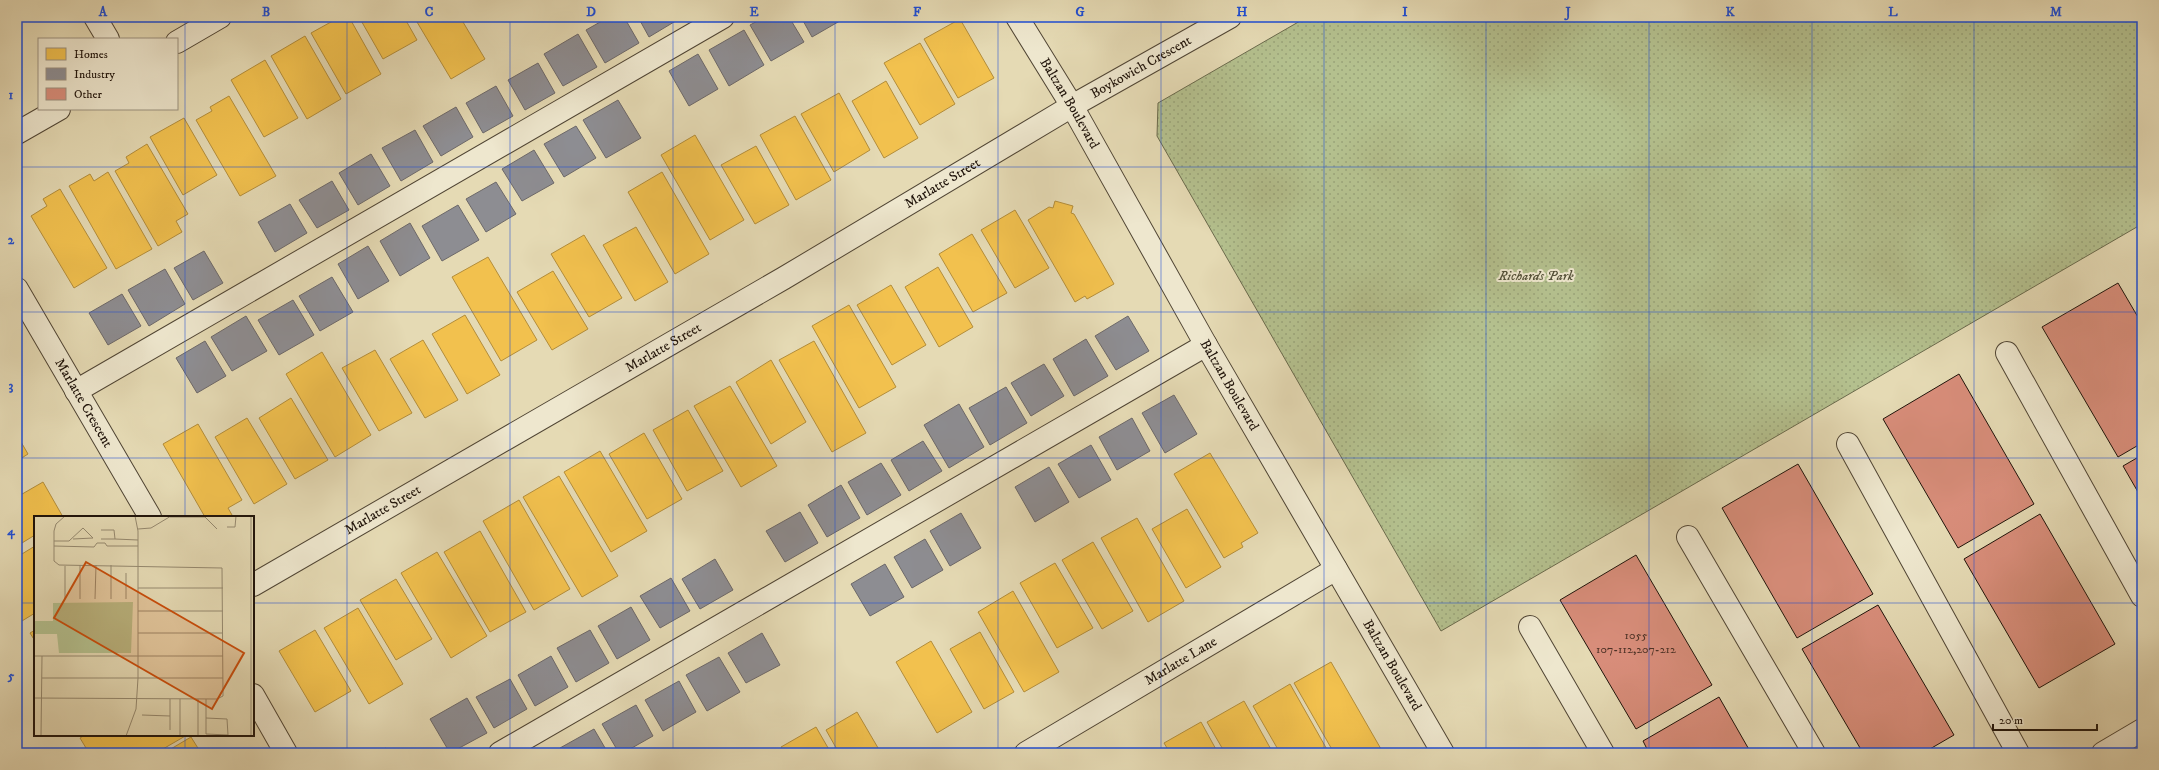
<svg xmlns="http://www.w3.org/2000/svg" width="2159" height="770" font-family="'IM FELL DW Pica',serif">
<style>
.green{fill:url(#green-dots);stroke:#6a6a4c}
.homes{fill:#f2c14e;stroke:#b38d3a}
.industry{fill:#8d8d92;stroke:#6c6869}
.building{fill:#d88d7a;stroke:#1f130a}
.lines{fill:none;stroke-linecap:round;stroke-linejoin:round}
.minor-casing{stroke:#504534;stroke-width:24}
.minor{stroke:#eee7ce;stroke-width:22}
.grid{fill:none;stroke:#1d4ed8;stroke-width:1;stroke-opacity:0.55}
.labels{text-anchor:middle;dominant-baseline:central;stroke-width:4;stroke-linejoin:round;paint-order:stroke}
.number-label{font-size:12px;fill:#4d3226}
.street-label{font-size:14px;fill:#1f130a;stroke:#eee7ce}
.park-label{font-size:14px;font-style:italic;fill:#535038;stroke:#eee7ce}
.inset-road{fill:none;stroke:#968a70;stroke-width:1}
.view{fill:#ca4e0c;fill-opacity:0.15;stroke:#ca4e0c;stroke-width:2}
.inset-edge{fill:none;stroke:#1f130a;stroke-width:2}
.neatline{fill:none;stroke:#1d4ed8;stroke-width:1.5}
.grid-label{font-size:13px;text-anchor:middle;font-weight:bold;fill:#1d4ed8}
</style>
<defs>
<pattern id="green-dots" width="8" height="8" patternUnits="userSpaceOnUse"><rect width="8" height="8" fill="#b4c08e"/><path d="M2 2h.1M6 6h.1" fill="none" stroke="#9aa479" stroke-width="1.8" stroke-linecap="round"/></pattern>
</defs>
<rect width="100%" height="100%" fill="#e5dab4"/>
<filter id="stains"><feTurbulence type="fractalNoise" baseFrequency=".005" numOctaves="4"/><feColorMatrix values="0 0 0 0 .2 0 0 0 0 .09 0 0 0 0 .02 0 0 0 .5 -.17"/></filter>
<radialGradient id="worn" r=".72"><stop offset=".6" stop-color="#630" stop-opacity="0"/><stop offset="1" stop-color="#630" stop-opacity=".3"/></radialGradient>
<path class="green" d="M 1307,17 L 2142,17 L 2142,224 L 1441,631 L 1157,136 L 1158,103 Z"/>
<path class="homes" d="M 340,17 L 349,17 L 381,74 L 346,94 L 311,33 Z
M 359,17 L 404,17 L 417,40 L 383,59 Z
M 414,17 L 460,17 L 485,59 L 451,79 Z
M 469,17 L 479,17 L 472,21 Z
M 960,19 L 994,78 L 958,98 L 924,39 Z
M 305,36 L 341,99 L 307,119 L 271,56 Z
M 920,43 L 955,104 L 920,125 L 884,63 Z
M 265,60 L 298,118 L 264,137 L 231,80 Z
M 886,81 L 918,138 L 884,158 L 852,101 Z
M 839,93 L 870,150 L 834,172 L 801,114 Z
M 229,96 L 276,176 L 240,196 L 196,120 L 212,111 L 210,107 Z
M 795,116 L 831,180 L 796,200 L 760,135 Z
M 184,118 L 217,175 L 183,195 L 150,137 Z
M 695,135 L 744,220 L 710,240 L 661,155 Z
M 147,144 L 188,214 L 176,221 L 182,232 L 158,246 L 115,171 L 129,163 L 126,157 Z
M 756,146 L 789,205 L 755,224 L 721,165 Z
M 108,172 L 152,249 L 116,269 L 69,186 L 90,174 L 94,181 Z
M 662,172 L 709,254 L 675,274 L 628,192 Z
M 60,189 L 107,268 L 74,288 L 31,216 L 47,206 L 43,199 Z
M 1055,201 L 1073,206 L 1071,213 L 1074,214 L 1114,284 L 1087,299 L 1085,296 L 1075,302 L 1028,220 L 1049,207 L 1053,208 Z
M 1015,210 L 1049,268 L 1015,288 L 981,230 Z
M 636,227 L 668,282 L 635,301 L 603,245 Z
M 972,234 L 1007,293 L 973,312 L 939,254 Z
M 584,235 L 622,298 L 589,317 L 551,254 Z
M 488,257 L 537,340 L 501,361 L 452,277 Z
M 938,267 L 973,327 L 939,347 L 905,287 Z
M 553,271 L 588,329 L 552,350 L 517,292 Z
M 891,285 L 926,345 L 892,365 L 857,305 Z
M 849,305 L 896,387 L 859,408 L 812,326 Z
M 465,315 L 500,375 L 467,394 L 432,334 Z
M 423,340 L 458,400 L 425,418 L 390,359 Z
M 814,341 L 866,433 L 832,452 L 779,360 Z
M 375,350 L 412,413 L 379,431 L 342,368 Z
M 322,352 L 371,435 L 335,457 L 286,374 Z
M 771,360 L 806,422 L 771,444 L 736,382 Z
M 730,386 L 777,466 L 741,487 L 694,406 Z
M 291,398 L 328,460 L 295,479 L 259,418 Z
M 688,410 L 723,471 L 687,491 L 653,430 Z
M 247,418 L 287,484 L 254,504 L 215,437 Z
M 198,424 L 242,500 L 228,508 L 232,515 L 229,517 L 205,517 L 163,444 Z
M 644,433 L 682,499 L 647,519 L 609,454 Z
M 17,435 L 28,454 L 17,461 Z
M 600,451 L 647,531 L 611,552 L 564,472 Z
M 1210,453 L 1258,533 L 1241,543 L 1243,547 L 1224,558 L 1174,474 Z
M 559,476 L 618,576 L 582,597 L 523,497 Z
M 43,482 L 63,517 L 35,517 L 35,535 L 17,546 L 17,497 Z
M 519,500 L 570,589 L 534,610 L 483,521 Z
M 1187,509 L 1221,567 L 1186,588 L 1152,529 Z
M 1137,518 L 1184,601 L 1148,622 L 1101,538 Z
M 480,531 L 526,612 L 490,632 L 444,552 Z
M 1093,542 L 1133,611 L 1102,629 L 1062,560 Z
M 35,546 L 35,613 L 17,624 L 17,557 Z
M 437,552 L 487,636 L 451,658 L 401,573 Z
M 1055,563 L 1093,628 L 1057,648 L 1020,583 Z
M 396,579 L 432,639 L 396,660 L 360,600 Z
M 1013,591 L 1059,672 L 1024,692 L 978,612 Z
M 358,608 L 403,684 L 369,704 L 324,628 Z
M 35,630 L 35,641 L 30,633 Z
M 315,630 L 351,691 L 315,712 L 279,651 Z
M 980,632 L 1014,692 L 984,709 L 950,649 Z
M 931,641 L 972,712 L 937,733 L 896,662 Z
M 1331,662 L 1381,749 L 1374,753 L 1334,753 L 1294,683 Z
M 1290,684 L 1329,753 L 1280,753 L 1253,706 Z
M 1244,701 L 1273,753 L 1225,753 L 1207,722 Z
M 857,712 L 881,753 L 839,753 L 826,730 Z
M 1201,722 L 1218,753 L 1170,753 L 1164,743 Z
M 816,727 L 831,753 L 785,753 L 781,747 Z
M 85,735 L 187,735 L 156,753 L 151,753 L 150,750 L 145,753 L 89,753 L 80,738 Z
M 191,737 L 201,753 L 164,753 Z
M 1159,749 L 1161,753 L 1152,753 Z"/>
<path class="industry" d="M 609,17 L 624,17 L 639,43 L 605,63 L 586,30 Z
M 638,17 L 678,17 L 679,19 L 649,37 Z
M 765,17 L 789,17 L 804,42 L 771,61 L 750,25 Z
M 801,17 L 845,17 L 845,18 L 812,37 Z
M 744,30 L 764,65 L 729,86 L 709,50 Z
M 578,34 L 597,67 L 563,86 L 544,54 Z
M 698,54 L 718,89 L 689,106 L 669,71 Z
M 538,63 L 555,93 L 525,110 L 508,80 Z
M 496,86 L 513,116 L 483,133 L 466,103 Z
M 618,100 L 641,138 L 606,158 L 583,120 Z
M 456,107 L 473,137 L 441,156 L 423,126 Z
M 576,126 L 596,158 L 564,177 L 544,144 Z
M 415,130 L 433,162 L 401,181 L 382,148 Z
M 534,150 L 554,183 L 522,201 L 502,169 Z
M 371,154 L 390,186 L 358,205 L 339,173 Z
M 332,181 L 349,210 L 317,228 L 299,200 Z
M 496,182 L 516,214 L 486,232 L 466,199 Z
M 290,204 L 307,233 L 275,252 L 258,222 Z
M 458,205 L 479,240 L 442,261 L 422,226 Z
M 410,223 L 430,258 L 400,276 L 380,241 Z
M 368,246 L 389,281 L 358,299 L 338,264 Z
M 204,251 L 223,283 L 193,300 L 174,268 Z
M 165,269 L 185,304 L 149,326 L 128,290 Z
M 332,277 L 353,312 L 320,331 L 299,296 Z
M 122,294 L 141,326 L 108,345 L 89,313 Z
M 293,300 L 314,335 L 279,355 L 258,320 Z
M 246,316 L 267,351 L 232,371 L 211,337 Z
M 1128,316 L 1149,351 L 1116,370 L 1095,336 Z
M 1086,339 L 1108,376 L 1074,396 L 1053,359 Z
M 205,341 L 226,376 L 197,393 L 176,358 Z
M 1044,364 L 1064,396 L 1031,416 L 1011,383 Z
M 1006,387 L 1027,423 L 990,445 L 969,408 Z
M 1174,395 L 1197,434 L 1165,453 L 1142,413 Z
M 959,404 L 984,447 L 949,468 L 924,425 Z
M 1132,418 L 1150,451 L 1117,470 L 1099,437 Z
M 923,441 L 942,471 L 909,491 L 891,460 Z
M 1091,445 L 1111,480 L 1079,498 L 1058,464 Z
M 881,463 L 901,495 L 867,515 L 848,482 Z
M 1049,467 L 1069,502 L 1035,522 L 1015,487 Z
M 841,485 L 860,518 L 827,537 L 808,505 Z
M 800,512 L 818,543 L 785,562 L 766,531 Z
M 961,513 L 981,548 L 950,566 L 930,531 Z
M 925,539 L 943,570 L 912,588 L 894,557 Z
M 715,559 L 733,590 L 700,609 L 682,579 Z
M 885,564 L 904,597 L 870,616 L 851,584 Z
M 671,578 L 690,611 L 660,628 L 640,596 Z
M 631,607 L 650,640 L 617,659 L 598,626 Z
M 590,630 L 609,663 L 576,682 L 557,648 Z
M 762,633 L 780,665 L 746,683 L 728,653 Z
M 551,656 L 568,687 L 535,706 L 518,675 Z
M 719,657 L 740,692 L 707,711 L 686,675 Z
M 510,679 L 527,709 L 494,728 L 476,697 Z
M 679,681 L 696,712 L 663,731 L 645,700 Z
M 467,698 L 487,733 L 450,753 L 430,719 Z
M 636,705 L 653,736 L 623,753 L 619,753 L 602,724 Z
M 594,729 L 608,753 L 563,753 L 560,748 Z
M 386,748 L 389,753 L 378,753 Z"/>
<path class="building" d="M 2118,283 L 2142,324 L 2142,443 L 2118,457 L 2042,327 Z
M 1959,374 L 2034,504 L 1958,548 L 1883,419 Z
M 2142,455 L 2142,499 L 2123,466 Z
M 1798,464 L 1873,594 L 1797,638 L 1722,508 Z
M 2040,514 L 2115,644 L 2039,688 L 1964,559 Z
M 1636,555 L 1712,685 L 1636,729 L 1560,600 Z
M 1878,605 L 1954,735 L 1923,753 L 1863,753 L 1802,649 Z
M 1719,697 L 1751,753 L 1649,753 L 1643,741 Z"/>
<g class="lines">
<g class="minor-casing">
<g id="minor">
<path d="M 95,17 L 108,39"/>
<path id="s1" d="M 1017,17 L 1072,106 L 1206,345 L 1443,753"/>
<path d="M 177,42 L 220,17"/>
<path d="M 17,133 L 59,109"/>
<path id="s2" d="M 17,289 L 150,517"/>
<path d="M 2007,353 L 2142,596"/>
<path d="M 76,391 L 723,17"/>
<path d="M 1848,444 L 2018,753"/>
<path d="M 1688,537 L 1814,753"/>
<path id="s3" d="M 253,585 L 784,278 L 1072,106 L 1230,17"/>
<path d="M 1530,627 L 1603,753"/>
<path d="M 253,695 L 286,753"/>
<path d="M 500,753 L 1206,345"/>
<path id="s4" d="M 1026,753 L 1336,569"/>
<path d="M 2103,753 L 2142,730"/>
</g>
</g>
<use href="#minor" class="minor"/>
</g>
<path class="grid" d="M 185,17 L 185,517M 347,17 L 347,753M 510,17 L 510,753M 673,17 L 673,753M 835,17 L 835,753M 998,17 L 998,753M 1161,17 L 1161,753M 1324,17 L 1324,753M 1486,17 L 1486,753M 1649,17 L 1649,753M 1812,17 L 1812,753M 1974,17 L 1974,753M 17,167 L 2142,167M 17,312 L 2142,312M 17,458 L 2142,458M 17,603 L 35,603M 253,603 L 2142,603M 185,735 L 185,753"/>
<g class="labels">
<g class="number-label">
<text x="1636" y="635">1055<tspan x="1636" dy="14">107-112,207-212</tspan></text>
</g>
<g class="street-label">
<text stroke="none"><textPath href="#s3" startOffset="1028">Boykowich Crescent</textPath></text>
<text stroke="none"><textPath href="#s1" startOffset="101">Baltzan Boulevard</textPath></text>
<text stroke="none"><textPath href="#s3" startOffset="798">Marlatte Street</textPath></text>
<text stroke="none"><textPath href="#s3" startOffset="474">Marlatte Street</textPath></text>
<text stroke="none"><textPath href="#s1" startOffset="425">Baltzan Boulevard</textPath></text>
<text stroke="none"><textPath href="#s2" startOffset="132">Marlatte Crescent</textPath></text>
<text stroke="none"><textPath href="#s3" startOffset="150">Marlatte Street</textPath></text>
<text stroke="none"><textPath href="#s4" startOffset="180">Marlatte Lane</textPath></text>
<text stroke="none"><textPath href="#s1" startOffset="749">Baltzan Boulevard</textPath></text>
</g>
<g class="park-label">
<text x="1536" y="276">Richards Park</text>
</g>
</g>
<g transform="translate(34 516)">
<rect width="220" height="220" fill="#e5dab4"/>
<path d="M 99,86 L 97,137 L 25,137 L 23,118 L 0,118 L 0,105 L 19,105 L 19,87 Z" fill="#b4c08e"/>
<path class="inset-road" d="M 170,0 L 183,13M 136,1 L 172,1M 193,11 L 201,11 L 202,0M 104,13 L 117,12 L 137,0M 39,23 L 59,22M 67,23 L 81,23 L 80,14 L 67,14M 81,23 L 104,24M 20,25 L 35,25 L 49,12 L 59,22M 20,30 L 60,31 L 63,27 L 71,27 L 73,30 L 104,30M 77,49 L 77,83M 104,72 L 189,72M 31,83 L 31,50M 46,83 L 46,49M 61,83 L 62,49M 92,83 L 92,57M 104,95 L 189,95M 104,117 L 189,117M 0,140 L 189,140M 8,162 L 189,162M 0,182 L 183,183 L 189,180 L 188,52 L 25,49 L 20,45 L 20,15 L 22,8 L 31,0M 136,183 L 136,200M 108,199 L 136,200 L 136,214M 172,202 L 193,203 L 194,219 L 172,218 L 172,183M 7,220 L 8,140M 92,220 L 102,193 L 104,162 L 104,15 L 101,0M 146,220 L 146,183M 164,220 L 164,183M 217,220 L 217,0"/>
<path class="view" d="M 52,46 L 210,137 L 178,193 L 20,102 Z"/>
<rect width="220" height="220" class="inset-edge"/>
</g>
<rect width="2159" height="770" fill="none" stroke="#e5dab4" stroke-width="44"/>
<rect x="38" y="38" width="140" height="72" fill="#eee7ce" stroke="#9b9280"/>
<rect x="46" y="48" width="20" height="12" fill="#f2c14e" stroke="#9b9280"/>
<text x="74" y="58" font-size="12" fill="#1f130a">Homes</text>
<rect x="46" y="68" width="20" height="12" fill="#8d8d92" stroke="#9b9280"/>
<text x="74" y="78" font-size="12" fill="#1f130a">Industry</text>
<rect x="46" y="88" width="20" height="12" fill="#d88d7a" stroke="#9b9280"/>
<text x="74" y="98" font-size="12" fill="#1f130a">Other</text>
<path d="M1993 724v6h104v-6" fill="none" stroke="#1f130a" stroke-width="2"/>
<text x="1999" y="724" font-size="12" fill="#1f130a" stroke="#eee7ce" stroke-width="3" paint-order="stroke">20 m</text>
<rect x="22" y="22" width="2115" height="726" class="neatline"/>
<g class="grid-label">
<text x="103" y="16">A</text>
<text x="266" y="16">B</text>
<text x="429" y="16">C</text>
<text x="591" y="16">D</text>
<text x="754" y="16">E</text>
<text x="917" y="16">F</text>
<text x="1080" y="16">G</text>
<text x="1242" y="16">H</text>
<text x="1405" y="16">I</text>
<text x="1568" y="16">J</text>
<text x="1730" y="16">K</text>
<text x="1893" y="16">L</text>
<text x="2056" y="16">M</text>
<text x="11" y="99">1</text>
<text x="11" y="244">2</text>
<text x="11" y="390">3</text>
<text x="11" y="535">4</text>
<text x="11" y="680">5</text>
</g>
<rect width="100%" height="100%" filter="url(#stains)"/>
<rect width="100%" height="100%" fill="url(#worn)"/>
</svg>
